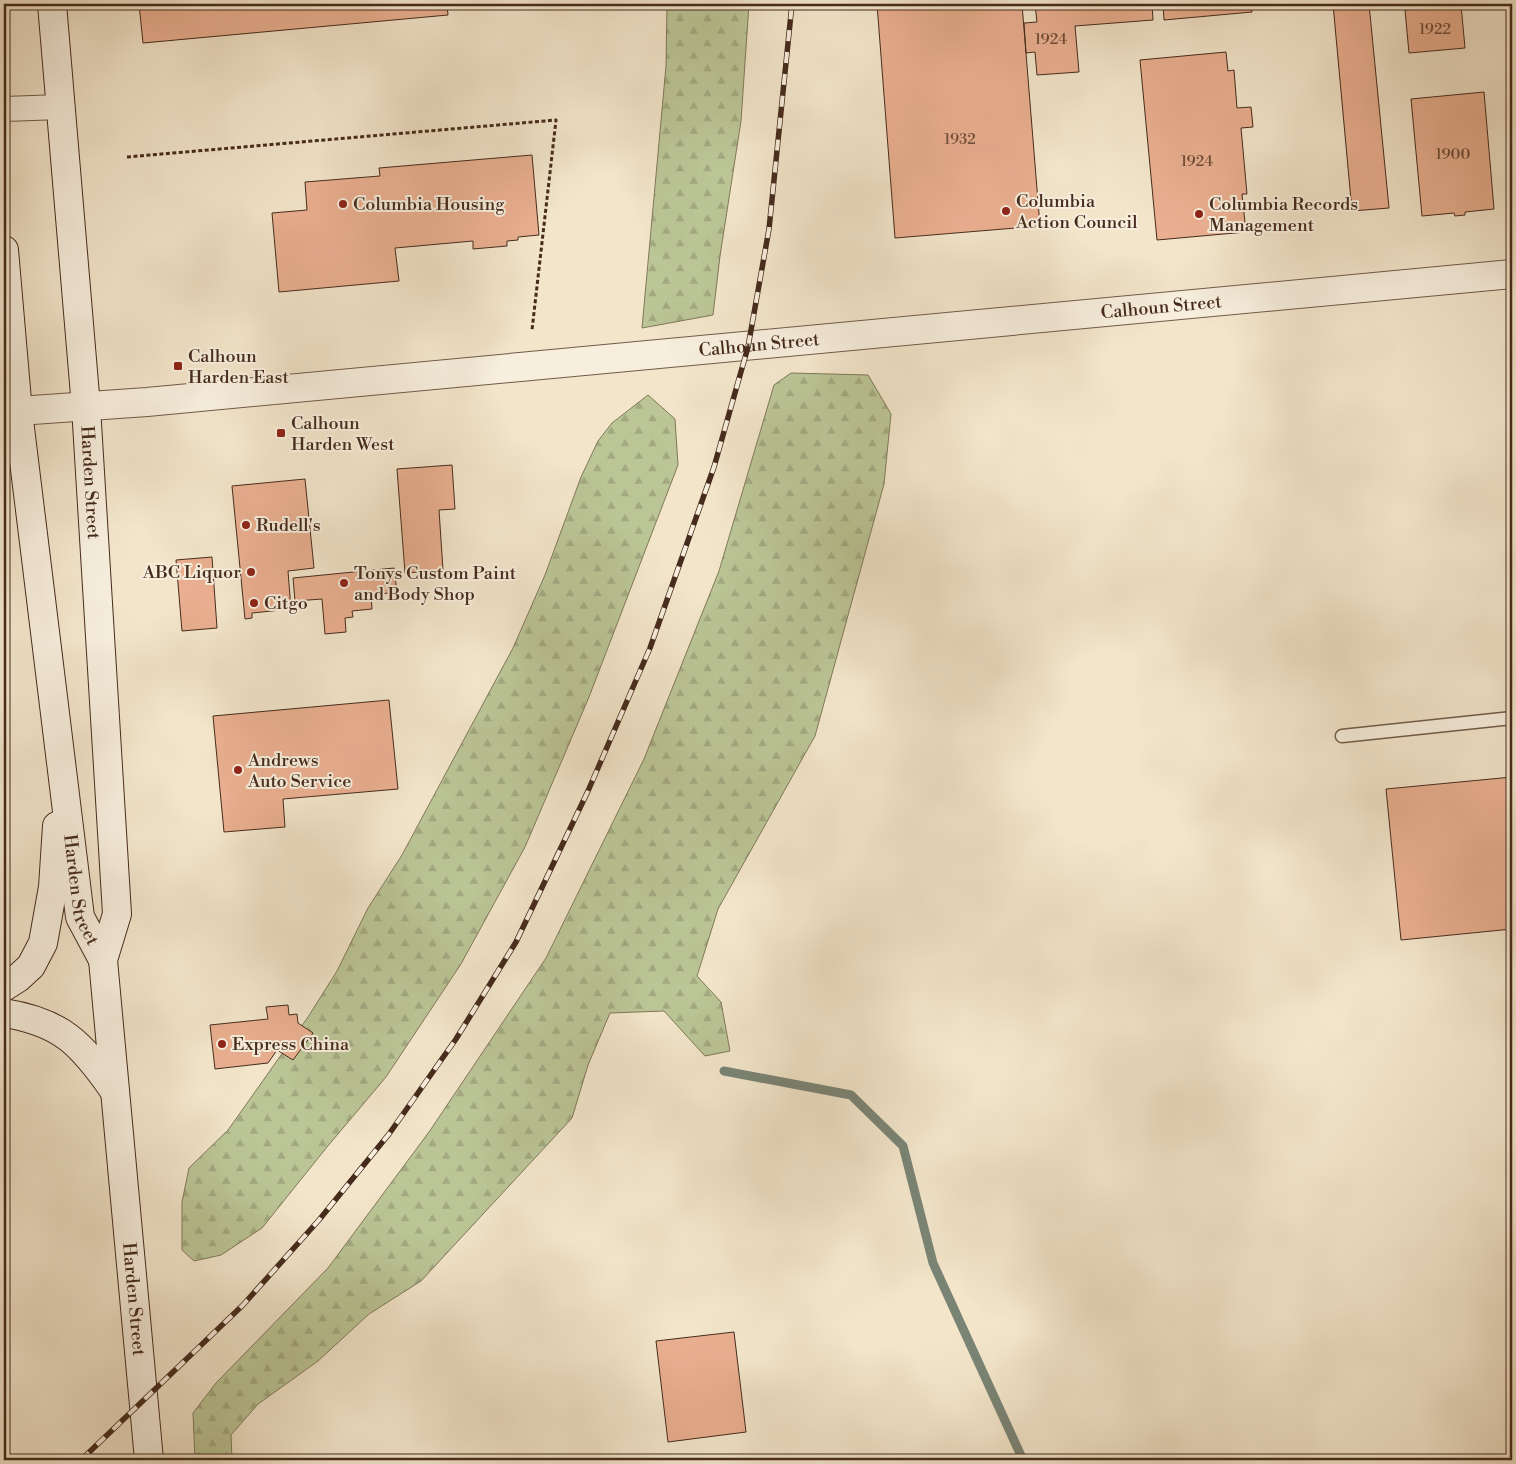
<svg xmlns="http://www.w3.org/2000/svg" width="1516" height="1464" font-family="'Libre Bodoni',serif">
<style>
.forest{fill:url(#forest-firs);stroke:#807859}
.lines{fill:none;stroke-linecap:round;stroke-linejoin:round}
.stream{stroke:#7a8475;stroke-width:9}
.building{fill:#e9af90;stroke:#462b1c}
.service-casing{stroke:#715a48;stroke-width:15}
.minor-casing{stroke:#715a48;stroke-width:26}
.tertiary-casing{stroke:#715a48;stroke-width:30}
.secondary-casing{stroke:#462b1c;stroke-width:30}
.path{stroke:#462b1c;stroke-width:3;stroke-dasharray:4 2.5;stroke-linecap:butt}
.service{stroke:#f7eedd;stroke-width:12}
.minor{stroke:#f7eedd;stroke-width:24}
.tertiary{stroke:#f7eedd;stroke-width:28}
.secondary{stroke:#f7eedd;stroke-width:28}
.rail-casing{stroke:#462b1c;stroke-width:5.5}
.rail{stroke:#f7eedd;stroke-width:4;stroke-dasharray:11;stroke-linecap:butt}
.poi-dot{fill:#8f2418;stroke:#f7eedd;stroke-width:2}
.labels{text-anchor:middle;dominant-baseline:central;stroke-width:4;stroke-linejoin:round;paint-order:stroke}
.number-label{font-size:15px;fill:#6f4c39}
.poi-label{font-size:18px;fill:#462b1c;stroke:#f7eedd;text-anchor:start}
.street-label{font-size:18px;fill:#462b1c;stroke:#f7eedd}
</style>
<defs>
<pattern id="forest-firs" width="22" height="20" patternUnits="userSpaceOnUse" patternTransform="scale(1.25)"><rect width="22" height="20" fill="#bbc596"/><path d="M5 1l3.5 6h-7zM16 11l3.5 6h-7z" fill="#a2a981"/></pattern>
</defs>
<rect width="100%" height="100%" fill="#f2e5ca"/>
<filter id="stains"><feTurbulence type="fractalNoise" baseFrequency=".004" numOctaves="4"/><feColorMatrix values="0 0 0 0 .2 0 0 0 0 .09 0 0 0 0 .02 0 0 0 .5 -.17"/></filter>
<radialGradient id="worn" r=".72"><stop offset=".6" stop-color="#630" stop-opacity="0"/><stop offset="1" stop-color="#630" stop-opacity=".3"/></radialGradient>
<path class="forest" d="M 667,4 L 749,4 L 741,121 L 720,256 L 713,315 L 642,328 L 666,66 Z
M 791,373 L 868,375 L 891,414 L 884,484 L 815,736 L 718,909 L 697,976 L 721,1002 L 730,1051 L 705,1056 L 664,1011 L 610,1013 L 588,1065 L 572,1118 L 421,1281 L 369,1314 L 318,1361 L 258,1404 L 231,1435 L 232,1460 L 195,1460 L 193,1413 L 216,1383 L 328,1268 L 429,1132 L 546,958 L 644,759 L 719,571 L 774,385 Z
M 648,395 L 675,419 L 678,465 L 589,697 L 525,847 L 461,964 L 386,1077 L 327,1147 L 262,1228 L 221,1255 L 194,1261 L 182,1250 L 182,1202 L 189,1168 L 228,1130 L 308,1017 L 337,971 L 368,908 L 402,855 L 513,648 L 545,575 L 581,477 L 598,441 L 612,423 Z"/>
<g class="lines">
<path class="stream" d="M 724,1071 L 851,1095 L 903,1146 L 933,1263 L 1023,1460"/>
</g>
<path class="building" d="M 139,4 L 447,4 L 448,15 L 143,43 Z
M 877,4 L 1022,4 L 1040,226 L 895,238 Z
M 1035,4 L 1152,4 L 1153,20 L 1075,26 L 1079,72 L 1037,75 L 1035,52 L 1026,53 L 1024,23 L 1037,22 Z
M 1163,4 L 1251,4 L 1252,12 L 1164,20 Z
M 1333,4 L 1369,4 L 1389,208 L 1352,211 Z
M 1461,5 L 1465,48 L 1409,53 L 1405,10 Z
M 1226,52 L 1228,71 L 1234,70 L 1237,108 L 1251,107 L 1253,127 L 1241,128 L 1247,194 L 1242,194 L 1246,232 L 1157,240 L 1140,60 Z
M 1484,92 L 1494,209 L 1465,212 L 1465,215 L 1455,216 L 1454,213 L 1422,216 L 1411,99 Z
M 532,155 L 539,235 L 518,237 L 518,240 L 507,241 L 507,246 L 473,249 L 473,241 L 395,248 L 399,281 L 279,292 L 272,213 L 307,210 L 305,182 L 380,176 L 379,168 Z
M 452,465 L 455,509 L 439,510 L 443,570 L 405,573 L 397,469 Z
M 305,479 L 314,568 L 288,571 L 291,609 L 252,613 L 252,618 L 245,619 L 232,486 Z
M 212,557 L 217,628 L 182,631 L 176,560 Z
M 394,568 L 397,592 L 371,595 L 372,609 L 352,611 L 353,617 L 345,618 L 346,632 L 325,634 L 322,599 L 295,601 L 293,578 Z
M 389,700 L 398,789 L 283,799 L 285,827 L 224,832 L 213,716 Z
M 1512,777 L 1512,929 L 1401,940 L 1386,789 Z
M 288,1005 L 289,1015 L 297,1014 L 298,1023 L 313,1033 L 293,1060 L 277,1050 L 268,1063 L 215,1069 L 210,1025 L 268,1019 L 266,1007 Z
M 734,1332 L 746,1432 L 668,1442 L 656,1341 Z"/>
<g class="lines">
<g class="service-casing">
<path id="service" d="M 1342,736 L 1512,718"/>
</g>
<g class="minor-casing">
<path id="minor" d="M 4,109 L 61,107"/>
</g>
<g class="tertiary-casing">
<g id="tertiary">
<path id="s1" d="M 4,412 L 147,402 L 1512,274"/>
</g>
</g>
<g class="secondary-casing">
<g id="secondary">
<path id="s2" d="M 52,4 L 86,407 L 117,914 L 103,960 L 149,1460"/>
<path id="s3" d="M 4,250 L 18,412 L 80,917 L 103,960"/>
<path d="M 4,987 L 18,978 L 31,966 L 43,943 L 53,887 L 57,826"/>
<path d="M 4,1013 C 61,1022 81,1043 113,1089"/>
</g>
</g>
<path class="path" d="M 127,157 L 556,120 L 532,330"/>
<use href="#service" class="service"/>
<use href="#minor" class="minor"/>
<use href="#tertiary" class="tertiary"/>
<use href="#secondary" class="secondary"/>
<g class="rail-casing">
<path id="rail" d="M 81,1460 L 243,1305 L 319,1220 L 389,1134 L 456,1039 L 516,942 L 588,791 L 650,648 L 714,467 L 748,347 L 769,229 L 792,4"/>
</g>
<use href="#rail" class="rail"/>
</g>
<g class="poi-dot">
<circle cx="343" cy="204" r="5"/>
<circle cx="1006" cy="211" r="5"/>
<circle cx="1199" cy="214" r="5"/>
<rect x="173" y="361" width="10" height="10" rx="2.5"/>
<rect x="276" y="428" width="10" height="10" rx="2.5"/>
<circle cx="246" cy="525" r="5"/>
<circle cx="251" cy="572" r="5"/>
<circle cx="344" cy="583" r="5"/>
<circle cx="254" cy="603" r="5"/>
<circle cx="238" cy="770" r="5"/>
<circle cx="222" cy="1044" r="5"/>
</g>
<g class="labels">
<g class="number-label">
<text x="1435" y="29">1922</text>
<text x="1051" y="39">1924</text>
<text x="960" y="139">1932</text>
<text x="1453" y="154">1900</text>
<text x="1197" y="161">1924</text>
</g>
<g class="poi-label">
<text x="1016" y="201">Columbia<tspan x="1016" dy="21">Action Council</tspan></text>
<text x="353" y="204">Columbia Housing</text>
<text x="1209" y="204">Columbia Records<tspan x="1209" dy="21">Management</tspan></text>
<text x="188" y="356">Calhoun<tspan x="188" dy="21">Harden East</tspan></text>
<text x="291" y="423">Calhoun<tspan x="291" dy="21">Harden West</tspan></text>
<text x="256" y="525">Rudell's</text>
<text x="241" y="572" text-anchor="end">ABC Liquor</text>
<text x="354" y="573">Tonys Custom Paint<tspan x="354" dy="21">and Body Shop</tspan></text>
<text x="264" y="603">Citgo</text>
<text x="248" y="760">Andrews<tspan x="248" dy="21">Auto Service</tspan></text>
<text x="232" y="1044">Express China</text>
</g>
<g class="street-label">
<text stroke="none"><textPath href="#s1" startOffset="1162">Calhoun Street</textPath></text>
<text stroke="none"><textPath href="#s1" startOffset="758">Calhoun Street</textPath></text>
<text stroke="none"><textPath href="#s2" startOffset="480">Harden Street</textPath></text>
<text stroke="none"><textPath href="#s3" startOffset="645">Harden Street</textPath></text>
<text stroke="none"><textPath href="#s2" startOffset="1301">Harden Street</textPath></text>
</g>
</g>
<rect width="1516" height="1464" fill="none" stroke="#f2e5ca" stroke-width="20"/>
<rect x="5" y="5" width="1506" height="1454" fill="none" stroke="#462b1c" stroke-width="2.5"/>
<rect x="10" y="10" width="1496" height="1444" fill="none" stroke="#462b1c"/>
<rect width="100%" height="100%" filter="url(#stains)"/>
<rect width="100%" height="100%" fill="url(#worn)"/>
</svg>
